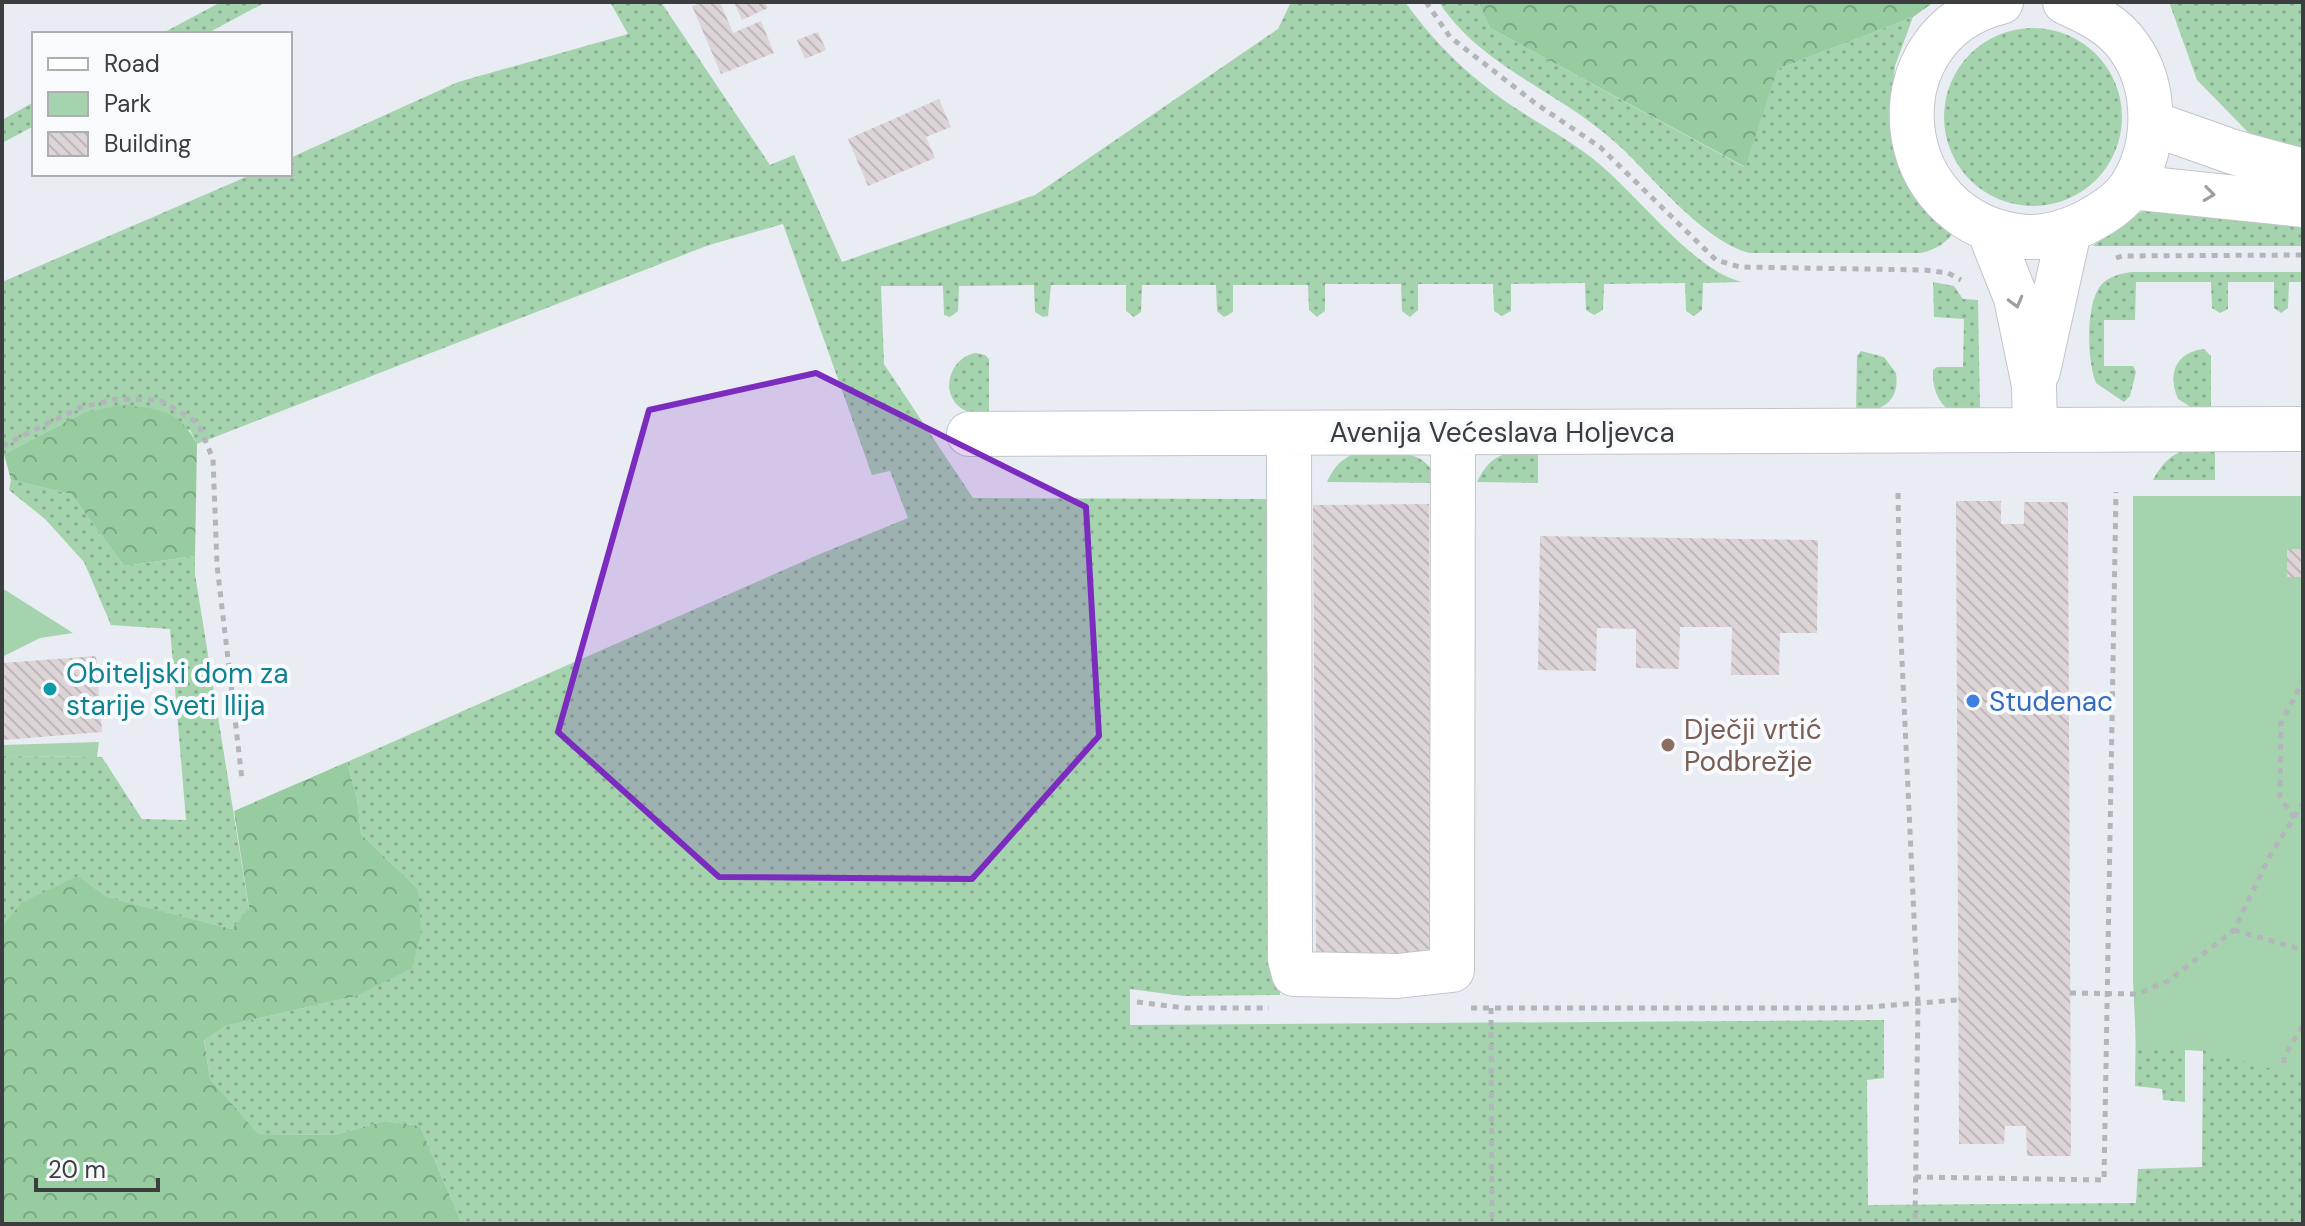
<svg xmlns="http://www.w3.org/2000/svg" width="2305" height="1226" font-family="'DM Sans',sans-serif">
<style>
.grass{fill:url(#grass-dots)}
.forest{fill:url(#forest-crowns)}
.green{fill:#a5d3ae}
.building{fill:url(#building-back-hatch)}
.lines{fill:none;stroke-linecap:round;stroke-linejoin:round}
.minor-casing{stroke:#c0c5cb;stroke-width:46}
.path{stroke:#b2b6bb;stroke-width:5;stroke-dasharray:6 6;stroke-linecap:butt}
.minor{stroke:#fff;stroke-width:44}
.oneway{stroke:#9d9e9f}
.marked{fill:#7b2cbf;fill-opacity:0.2;stroke:#7b2cbf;stroke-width:6;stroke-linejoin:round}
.culture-dot{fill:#0f9aa8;stroke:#f8fafe;stroke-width:3}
.shop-dot{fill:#3f7fe0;stroke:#f8fafe;stroke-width:3}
.education-dot{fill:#8d6e63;stroke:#f8fafe;stroke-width:3}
.labels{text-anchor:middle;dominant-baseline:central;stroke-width:8;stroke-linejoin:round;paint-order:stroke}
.street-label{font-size:28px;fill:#3b3d3f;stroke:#f8fafe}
.culture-label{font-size:28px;fill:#0d838f;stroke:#f8fafe;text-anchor:start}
.shop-label{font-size:28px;fill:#366cbe;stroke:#f8fafe;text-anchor:start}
.education-label{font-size:28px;fill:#785e54;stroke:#f8fafe;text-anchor:start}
</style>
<defs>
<pattern id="grass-dots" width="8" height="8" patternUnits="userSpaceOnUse" patternTransform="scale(2)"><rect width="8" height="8" fill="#a5d3ae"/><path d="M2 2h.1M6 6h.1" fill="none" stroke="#88ac8f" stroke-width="1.8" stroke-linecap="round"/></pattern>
<pattern id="forest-crowns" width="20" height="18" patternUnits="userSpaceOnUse" patternTransform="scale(2)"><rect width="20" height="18" fill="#97cba0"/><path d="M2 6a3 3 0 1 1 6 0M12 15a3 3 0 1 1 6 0" fill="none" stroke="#7ca684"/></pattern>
<pattern id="building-back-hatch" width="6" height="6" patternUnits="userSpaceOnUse" patternTransform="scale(2)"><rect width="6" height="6" fill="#dcd4d6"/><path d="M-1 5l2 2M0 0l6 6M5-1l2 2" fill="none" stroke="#beb7b9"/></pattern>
</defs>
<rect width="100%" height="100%" fill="#e9edf3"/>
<path class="grass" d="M 221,2 L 266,2 L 206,34 L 161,34 Z
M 610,2 L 661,2 L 770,165 L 794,155 L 842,262 L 1035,195 L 1278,29 L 1291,2 L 1405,2 C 1428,34 1454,62 1485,86 C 1518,113 1558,132 1592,158 C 1634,190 1693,271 1742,282 L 1703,283 L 1702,310 L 1694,316 L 1686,311 L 1685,283 L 1604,284 L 1603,310 L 1594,315 L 1586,310 L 1585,283 L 1511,284 L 1511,311 L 1502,316 L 1494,311 L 1493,284 L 1418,284 L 1418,310 L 1410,317 L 1402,311 L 1401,284 L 1325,284 L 1325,311 L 1317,317 L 1309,310 L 1308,285 L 1233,285 L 1233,312 L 1224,317 L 1217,311 L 1216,285 L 1142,285 L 1141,312 L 1134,317 L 1126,311 L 1126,285 L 1051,285 L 1048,316 L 1043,317 L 1035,312 L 1034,285 L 959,286 L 958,311 L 950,317 L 944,315 L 943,286 L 881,286 L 884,364 L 973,498 L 1278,499 L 1280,995 L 1183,996 L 1130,989 L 1130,1025 L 1884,1020 L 1884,1078 L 1867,1080 L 1868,1205 L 2136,1203 L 2138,1169 L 2202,1167 L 2203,1051 L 2185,1050 L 2185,1102 L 2163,1100 L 2162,1089 L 2135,1086 L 2136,1015 L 2303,1056 L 2303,1224 L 462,1224 L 420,1126 L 385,1121 L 334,1135 L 257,1134 L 210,1079 L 204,1039 L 225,1026 L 356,996 L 418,889 L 361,834 L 357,799 L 347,762 L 820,554 L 908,518 L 890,471 L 872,475 L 783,224 L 709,245 L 197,444 L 190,430 L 83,413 L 4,454 L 2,282 L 253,174 L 290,174 L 290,158 L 458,82 L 628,34 Z
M 1439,2 L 1478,2 L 1490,28 L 1744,167 L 1778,69 L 1913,17 L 1895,66 L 1890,117 L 1904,166 L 1956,230 C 1946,243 1937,249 1921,253 L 1750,253 C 1702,241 1652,175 1615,142 C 1560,92 1480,66 1439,2 Z
M 2169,2 L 2303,2 L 2303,165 L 2280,165 L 2197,80 Z
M1944 117a89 89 0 1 1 178 0a89 89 0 1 1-178 0Z
M 34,102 L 34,126 L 2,143 L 2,120 Z
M 2155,207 L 2263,216 L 2303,228 L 2303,246 L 2093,246 C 2112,228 2129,215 2155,207 Z
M 2131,272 L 2303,272 L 2303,282 L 2289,282 L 2288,308 L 2281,313 L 2274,308 L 2274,282 L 2228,282 L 2228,309 L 2220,313 L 2212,308 L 2211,282 L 2136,282 L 2135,320 L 2104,320 L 2104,366 L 2133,366 L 2136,372 L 2130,396 L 2124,402 L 2096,383 C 2087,361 2085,302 2102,284 C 2110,276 2120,274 2131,272 Z
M 1933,282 L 1954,286 L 1963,299 L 1978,300 L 1980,411 C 1972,412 1959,414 1952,411 C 1937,405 1932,384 1933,370 L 1937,367 L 1963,367 L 1964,319 L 1934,317 Z
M 2204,349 L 2211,356 L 2211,411 L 2197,411 L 2178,399 C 2167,374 2176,352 2204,349 Z
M 1861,351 L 1884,357 L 1896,373 C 1900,402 1882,411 1856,413 L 1857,356 Z
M 976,353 L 985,355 L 989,359 L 989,414 C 981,413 972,414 964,410 C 938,396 949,357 976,353 Z
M 2215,447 L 2215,480 L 2153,480 C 2169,451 2183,448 2215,447 Z
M 1538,449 L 1538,483 L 1477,482 C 1492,451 1506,453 1538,449 Z
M 1359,452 C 1390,453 1427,445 1437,483 L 1327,482 C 1335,465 1342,458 1359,452 Z
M 11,480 L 71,494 L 124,566 L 195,556 L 195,574 L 249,909 L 232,929 L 105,897 L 78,876 L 2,928 L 2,756 L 102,757 L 142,819 L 186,820 L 170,629 L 111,625 L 84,562 L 45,519 L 9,490 Z"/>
<path class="forest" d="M 1478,2 L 1934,2 L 1913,17 L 1778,69 L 1745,167 L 1490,28 Z
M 122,405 C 158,409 179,409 197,444 L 195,556 L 124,566 L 71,494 L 11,480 L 4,454 L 83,413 Z
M 347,762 L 357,799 L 361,834 L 418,889 L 421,933 L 412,968 L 356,996 L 225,1026 L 204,1040 L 210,1079 L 258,1134 L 334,1135 L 385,1121 L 420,1126 L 462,1224 L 2,1224 L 2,928 L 21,903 L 78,876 L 106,897 L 232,929 L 249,908 L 234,811 Z"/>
<path class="green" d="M 2133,496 L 2303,496 L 2303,1071 L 2276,1070 L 2203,1050 L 2136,1045 L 2133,980 Z
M 2,588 L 73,633 L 40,638 L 2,657 Z
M 99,742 L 97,757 L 2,756 L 2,745 Z"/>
<path class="building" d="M 702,2 L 720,2 L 733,33 L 761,21 L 774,53 L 721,74 L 692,6 Z
M 734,2 L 765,2 L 768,8 L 742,20 Z
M 818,32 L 826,50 L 805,59 L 797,40 Z
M 939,99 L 951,127 L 926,137 L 935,158 L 868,186 L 848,139 Z
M 1956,501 L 2001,501 L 2001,524 L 2024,524 L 2024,502 L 2068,502 L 2071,1156 L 2027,1156 L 2026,1126 L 2005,1126 L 2004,1144 L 1959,1144 Z
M 1429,504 L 1431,967 L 1316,967 L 1313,505 Z
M 1540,536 L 1818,540 L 1817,633 L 1780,633 L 1779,675 L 1731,675 L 1732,627 L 1680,627 L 1679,669 L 1636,668 L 1636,629 L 1597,628 L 1596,671 L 1538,670 Z
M 2287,549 L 2303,549 L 2303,577 L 2287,577 Z
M 96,656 L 102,732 L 4,740 L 2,663 Z"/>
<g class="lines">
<g class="minor-casing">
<path id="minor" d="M 2001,2 C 1871,34 1886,224 2026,237 C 2046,238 2068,231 2085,223 C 2102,214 2122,202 2132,185 C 2157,145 2157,86 2129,47 C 2113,24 2089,13 2065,2
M 2151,123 L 2233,152 L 2303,171
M 2131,187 L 2303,205
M 1989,230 L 2016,298 L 2034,385 L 2035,430
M 2038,371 L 2069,231
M 1289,433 L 1290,959 L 1294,974 L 1397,976 L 1452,970 L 1453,432
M 969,434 L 2303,429"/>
</g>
<path class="path" d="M 1426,2 L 1450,37 L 1535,103 L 1600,147 L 1716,260 L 1740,267 L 1925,270 L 1948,273 L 1961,280
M 2116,258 L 2122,256 L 2303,255
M 2,446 L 79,408 L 116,399 L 160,400 L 198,423 L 213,459 L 217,565 L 242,779
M 1898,493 L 1900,617 L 1918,1003 L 1915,1224
M 2294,818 L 2280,797 L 2281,723 L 2303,681
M 2234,930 L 2303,950
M 2070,993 L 2137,994 L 2168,981 L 2234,930 L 2270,856 L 2303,803
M 1137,1002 L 1185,1008 L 1269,1008
M 1471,1008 L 1856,1008 L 1958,1000
M 1491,1008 L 1492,1224
M 2284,1063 L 2284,1057 L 2303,1025
M 1915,1177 L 2104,1180 L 2116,492"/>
<use href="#minor" class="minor"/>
</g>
<defs><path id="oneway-chevron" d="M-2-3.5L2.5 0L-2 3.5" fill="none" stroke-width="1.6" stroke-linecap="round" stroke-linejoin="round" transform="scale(2)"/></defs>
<g class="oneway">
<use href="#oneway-chevron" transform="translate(2209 194) rotate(7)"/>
<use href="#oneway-chevron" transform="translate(2016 302) rotate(75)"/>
</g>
<path class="marked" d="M 816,373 L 1086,507 L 1099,736 L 972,879 L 719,877 L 558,732 L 649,410 Z"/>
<circle class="culture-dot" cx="50" cy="689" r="8"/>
<circle class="shop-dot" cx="1973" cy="701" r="8"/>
<circle class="education-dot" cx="1668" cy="745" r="8"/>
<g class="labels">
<g class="street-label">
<text x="1502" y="432">Avenija Većeslava Holjevca</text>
</g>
<g class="culture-label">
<text x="66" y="673">Obiteljski dom za<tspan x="66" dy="32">starije Sveti Ilija</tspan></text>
</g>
<g class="shop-label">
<text x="1989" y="701">Studenac</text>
</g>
<g class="education-label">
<text x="1684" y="729">Dječji vrtić<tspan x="1684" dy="32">Podbrežje</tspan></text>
</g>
</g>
<rect width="2305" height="1226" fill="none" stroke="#3b3d3f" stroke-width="8"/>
<rect x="32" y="32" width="260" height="144" fill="#f8fafe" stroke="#acaeb2" stroke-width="2"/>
<rect x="48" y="58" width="40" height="12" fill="#ffffff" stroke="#acaeb2" stroke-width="2"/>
<text x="104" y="72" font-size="24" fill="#3b3d3f">Road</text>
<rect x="48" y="92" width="40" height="24" fill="#a5d3ae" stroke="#acaeb2" stroke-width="2"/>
<text x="104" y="112" font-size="24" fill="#3b3d3f">Park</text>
<rect x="48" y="132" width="40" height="24" fill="url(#building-back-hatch)" stroke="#acaeb2" stroke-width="2"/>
<text x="104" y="152" font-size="24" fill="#3b3d3f">Building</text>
<path d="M36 1178v12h122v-12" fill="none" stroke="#3b3d3f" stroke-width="4"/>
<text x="48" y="1178" font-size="24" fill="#3b3d3f" stroke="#f8fafe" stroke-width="6" paint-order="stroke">20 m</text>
</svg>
